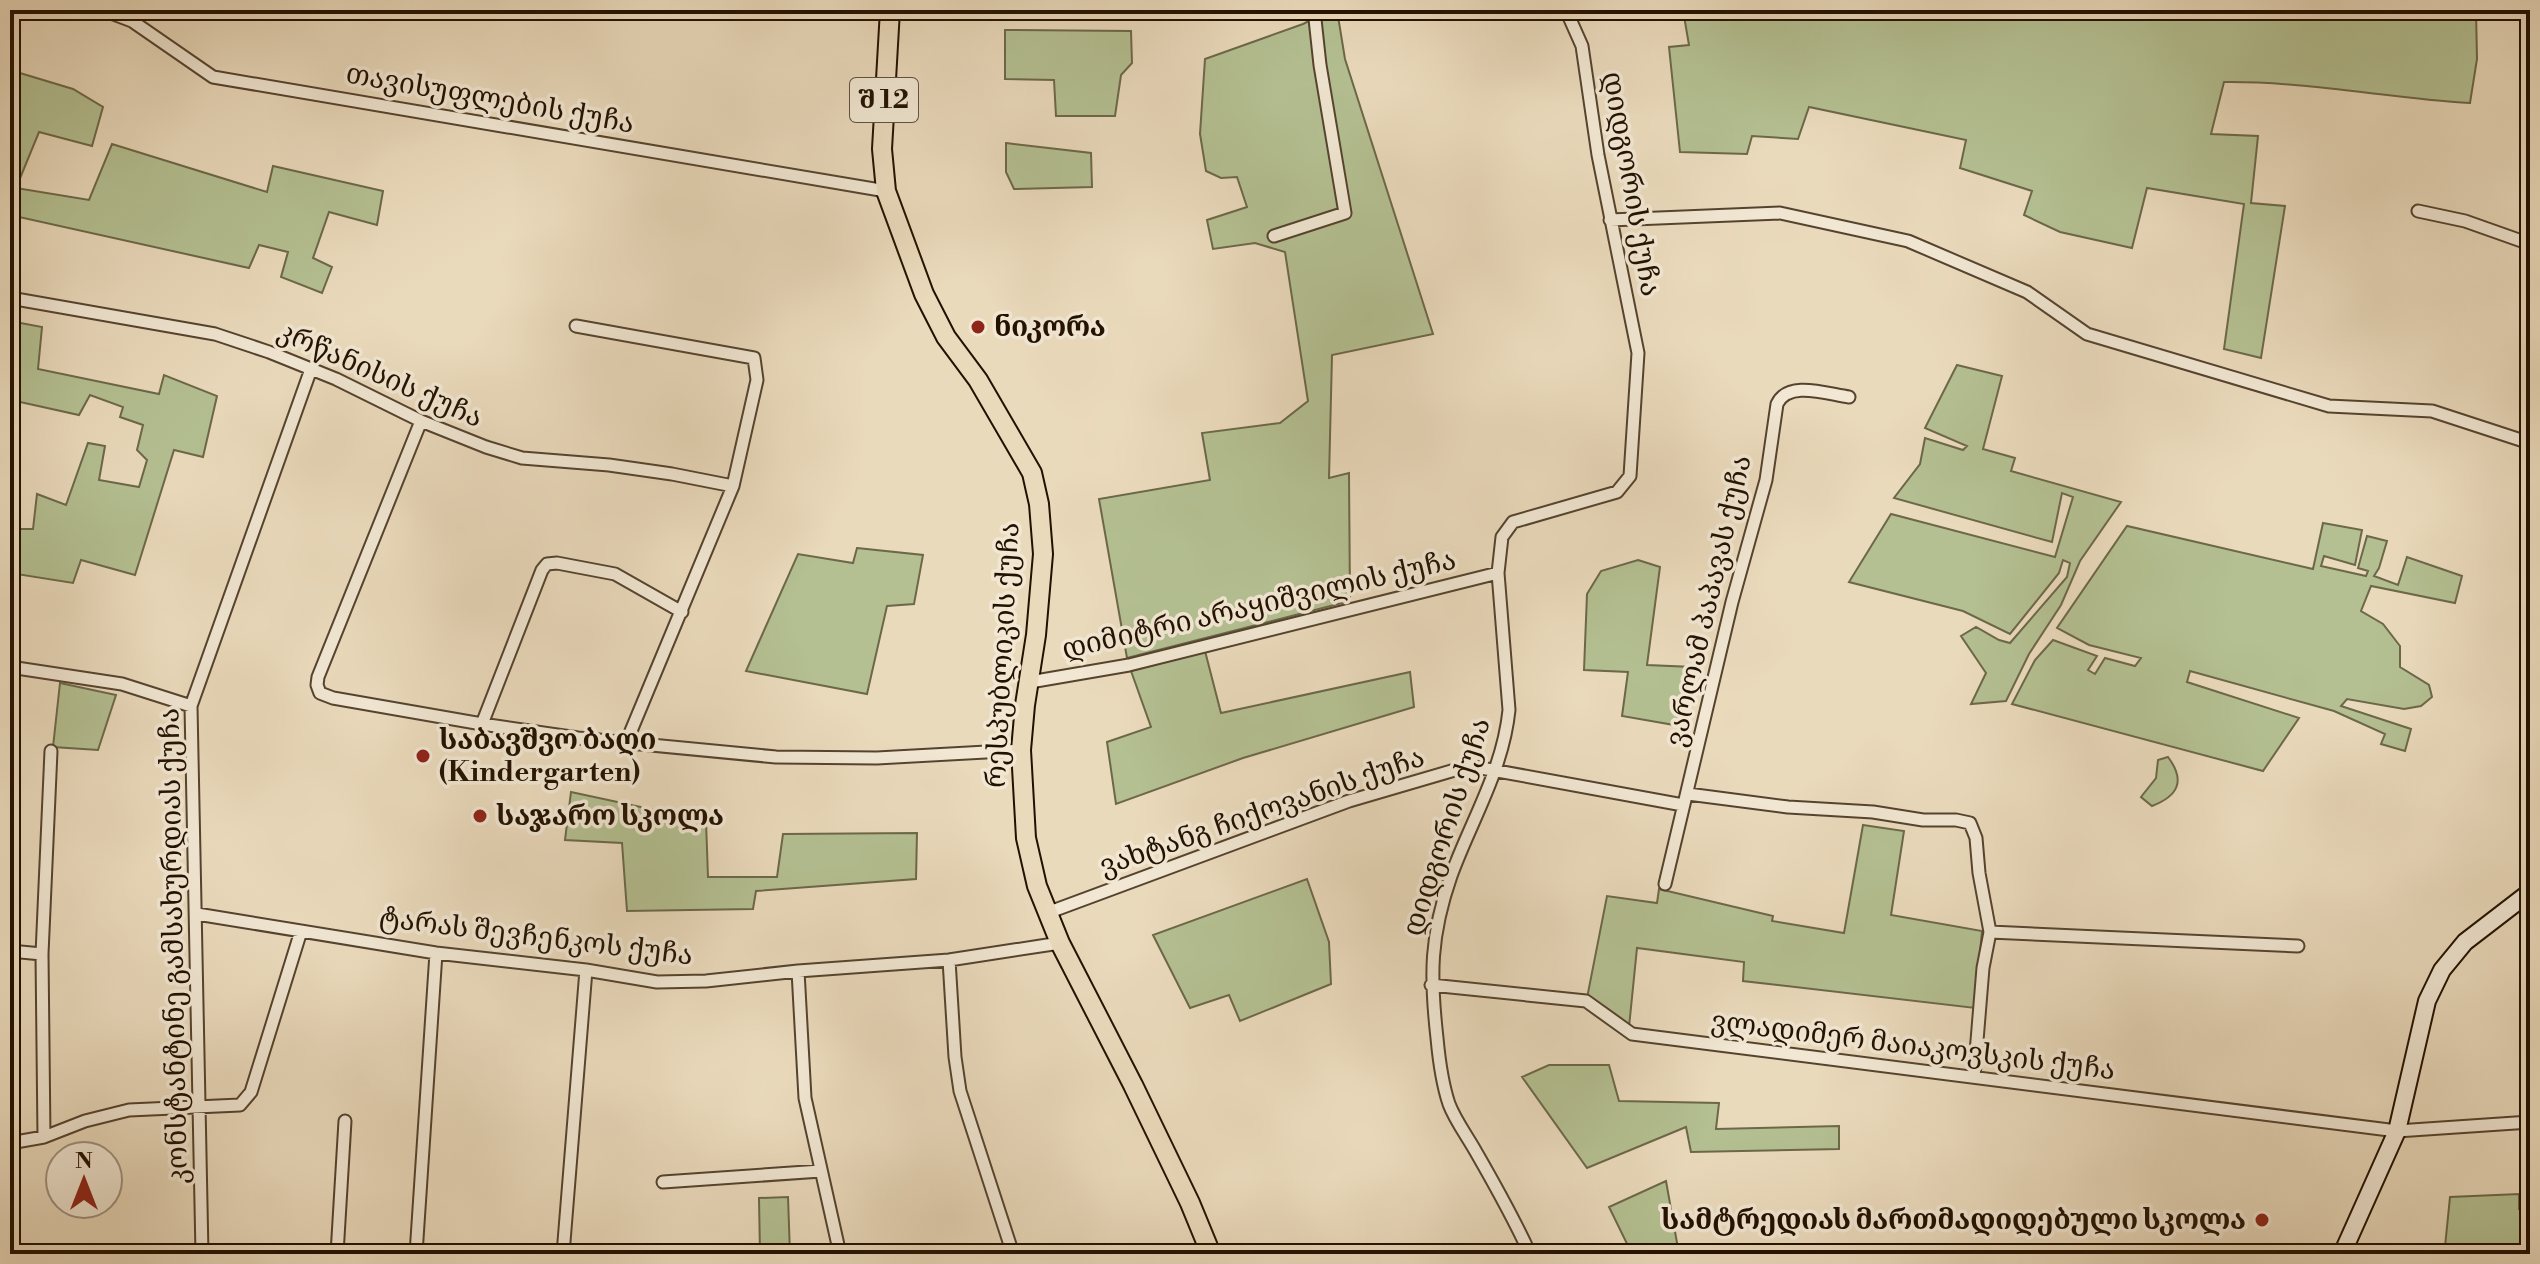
<svg xmlns="http://www.w3.org/2000/svg" width="2540" height="1264" font-family="'Libre Bodoni','Noto Serif Georgian',serif">
<style>
.green{fill:#b4c092;stroke:#6c6849;stroke-width:2}
.lines{fill:none;stroke-linecap:round;stroke-linejoin:round}
.street-casing{stroke:#55432f;stroke-width:15}
.secondary-casing{stroke:#231100;stroke-width:20}
.primary-casing{stroke:#231100;stroke-width:22}
.street{stroke:#f1e7d3;stroke-width:11}
.secondary{stroke:#f1e7d3;stroke-width:16}
.primary{stroke:#eadabc;stroke-width:18}
.poi-dot{fill:#8f2418;stroke:#f1e7d3;stroke-width:3}
.labels{text-anchor:middle;dominant-baseline:central;stroke-width:7;stroke-linejoin:round;paint-order:stroke}
.shield{fill:#f1e7d3;stroke:#61513f;stroke-width:2}
.shield-label{font-size:26px;font-weight:bold;fill:#231100}
.street-label{font-size:28px;fill:#231100;stroke:#f1e7d3}
.poi-label{font-size:28px;font-weight:bold;fill:#231100;stroke:#f1e7d3;text-anchor:start}
</style>
<rect width="100%" height="100%" fill="#eadabc"/>
<filter id="stains"><feTurbulence type="fractalNoise" baseFrequency=".0025" numOctaves="4"/><feColorMatrix values="0 0 0 0 .2 0 0 0 0 .09 0 0 0 0 .02 0 0 0 .5 -.17"/></filter>
<radialGradient id="worn" r=".72"><stop offset=".6" stop-color="#630" stop-opacity="0"/><stop offset="1" stop-color="#630" stop-opacity=".3"/></radialGradient>
<path class="green" d="M 1331,10 L 1337,10 L 1345,59 L 1433,334 L 1332,355 L 1329,478 L 1349,473 L 1350,601 L 1127,658 L 1099,499 L 1210,480 L 1202,433 L 1280,423 L 1308,401 L 1285,252 L 1255,243 L 1213,249 L 1207,220 L 1247,207 L 1237,177 L 1221,178 L 1206,171 L 1200,134 L 1205,59 L 1303,24 Z
M 1683,10 L 2476,10 L 2477,59 L 2470,103 C 2388,98 2305,81 2224,82 L 2211,134 L 2258,136 L 2251,203 L 2285,206 L 2261,358 L 2224,349 L 2244,204 L 2147,188 L 2132,248 L 2060,232 L 2024,215 L 2032,191 L 1960,168 L 1966,140 L 1809,107 L 1798,139 L 1752,136 L 1747,154 L 1680,152 L 1669,47 L 1689,45 Z
M 1005,30 L 1131,31 L 1132,63 L 1121,75 L 1115,116 L 1056,116 L 1054,80 L 1005,79 Z
M 10,70 L 73,89 L 103,107 L 92,146 L 39,132 L 16,188 L 89,200 L 112,144 L 267,192 L 273,166 L 383,191 L 377,225 L 329,212 L 313,258 L 332,267 L 322,293 L 281,277 L 288,252 L 259,245 L 249,268 L 10,215 Z
M 1006,143 L 1091,153 L 1092,187 L 1014,189 L 1006,172 Z
M 10,321 L 42,327 L 38,369 L 159,394 L 164,375 L 217,396 L 203,457 L 174,450 L 135,575 L 81,560 L 73,583 L 10,573 L 10,529 L 33,529 L 37,494 L 66,505 L 88,443 L 105,446 L 99,480 L 139,487 L 147,460 L 137,450 L 143,425 L 120,417 L 123,407 L 90,395 L 79,415 L 11,400 L 16,363 L 10,361 Z
M 1957,365 L 2002,376 L 1983,449 L 2015,458 L 2011,471 L 2121,502 L 2080,561 L 2061,605 L 2029,654 L 2006,701 L 1971,704 L 1986,673 L 1961,636 L 1976,627 L 1999,640 L 2010,643 L 2067,577 L 2070,563 L 2063,560 L 2059,573 L 2010,634 L 1963,611 L 1849,582 L 1891,514 L 2055,557 L 2073,497 L 2062,493 L 2052,542 L 1894,498 L 1920,464 L 1925,438 L 1963,450 L 1967,446 L 1925,428 Z
M 2323,523 L 2362,530 L 2355,565 L 2324,556 L 2321,566 L 2366,576 L 2368,571 L 2358,568 L 2367,536 L 2387,541 L 2379,568 L 2374,576 L 2398,585 L 2407,557 L 2462,576 L 2455,603 L 2371,586 L 2361,611 L 2383,624 L 2400,646 L 2400,667 L 2429,685 L 2432,697 L 2421,706 L 2404,709 L 2347,699 L 2341,706 L 2411,729 L 2405,751 L 2381,744 L 2385,734 L 2334,711 L 2190,671 L 2187,682 L 2299,718 L 2263,771 L 2012,704 L 2035,660 L 2053,640 L 2097,656 L 2088,670 L 2095,674 L 2105,658 L 2135,666 L 2141,658 L 2089,645 L 2057,628 L 2127,526 L 2313,569 Z
M 857,548 L 923,555 L 914,604 L 887,606 L 867,694 L 746,671 L 798,554 L 853,563 Z
M 1638,560 L 1660,567 L 1647,665 L 1693,667 L 1680,726 L 1622,716 L 1628,672 L 1584,670 L 1587,594 L 1601,571 Z
M 1205,651 L 1221,713 L 1410,672 L 1414,707 L 1243,758 L 1116,804 L 1107,742 L 1151,727 L 1131,671 Z
M 60,683 L 116,695 L 98,750 L 53,747 Z
M 2168,757 C 2186,781 2178,796 2152,806 L 2141,797 L 2156,778 L 2158,760 Z
M 571,792 L 706,821 L 708,877 L 777,877 L 783,834 L 917,833 L 916,879 L 756,891 L 753,909 L 627,911 L 622,843 L 565,840 Z
M 1863,825 L 1904,831 L 1891,915 L 1982,931 L 1975,1008 L 1743,981 L 1744,962 L 1637,948 L 1629,1027 L 1587,998 L 1607,896 L 1657,903 L 1659,889 L 1773,916 L 1772,921 L 1844,933 Z
M 1307,879 L 1329,942 L 1331,984 L 1240,1021 L 1229,995 L 1190,1008 L 1153,935 Z
M 1549,1065 L 1609,1065 L 1619,1101 L 1719,1103 L 1716,1129 L 1839,1126 L 1839,1149 L 1691,1152 L 1686,1127 L 1587,1168 L 1522,1077 Z
M 1666,1181 L 1679,1254 L 1632,1254 L 1609,1207 Z
M 2519,1194 L 2519,1209 L 2530,1209 L 2530,1250 L 2471,1245 L 2445,1247 L 2450,1197 Z
M 788,1197 L 790,1254 L 760,1254 L 759,1198 Z"/>
<g class="lines">
<g class="street-casing">
<path id="street" d="M 103,10 L 132,21 L 213,77 L 886,191
M 2418,211 L 2465,221 L 2530,244
M 1610,220 L 1780,213 L 1908,241 L 2027,292 L 2087,334 L 2329,406 L 2432,411 L 2530,443
M 1274,236 L 1345,213 L 1320,65 L 1314,10
M 10,298 L 215,334 L 269,352 L 336,379 L 421,421 L 486,447 L 522,458 L 609,465 L 672,474 L 733,486
M 576,326 L 754,358 L 757,380 L 733,486 L 626,743
M 421,421 L 318,677 L 317,685 L 320,693 L 333,698 L 482,724 L 578,738 L 776,757 L 877,758 L 1021,750
M 10,667 L 122,684 L 191,706
M 1030,682 L 1129,665 L 1498,573
M 482,724 L 542,570 L 547,564 L 557,563 L 615,574 L 682,612
M 1688,794 L 1788,807 L 1873,812 L 1923,820 L 1956,820 L 1970,823 L 1976,838 L 1979,873 L 1990,932
M 1665,884 L 1732,602 L 1766,480 L 1777,404 C 1788,380 1827,394 1849,397
M 1047,913 L 1349,801 L 1465,767 L 1481,768 L 1683,805
M 197,914 L 436,953 L 586,970 L 657,982 L 706,981 L 798,971 L 949,960 L 1060,943
M 10,951 L 42,954
M 949,960 L 955,1057 L 960,1091 L 1013,1254
M 798,971 L 805,1098 L 840,1254
M 1431,985 L 1586,1001 L 1632,1034 L 2397,1131 L 2530,1122
M 1974,1077 L 1983,968 L 1990,932 L 2298,946
M 44,1137 L 42,954 L 51,751
M 10,1143 L 44,1137 L 85,1121 L 129,1110 L 240,1105 L 251,1092 L 301,931
M 663,1182 L 821,1171
M 202,1254 L 191,706 L 311,369
M 337,1254 L 345,1121
M 416,1254 L 436,953
M 563,1254 L 586,970
M 1530,1254 C 1514,1219 1495,1185 1476,1152 C 1467,1136 1455,1120 1449,1104 C 1442,1083 1439,1060 1437,1038 C 1430,976 1430,936 1451,876 C 1471,821 1503,770 1509,710 L 1498,573 L 1502,537 L 1513,522 L 1617,492 L 1630,476 L 1638,353 L 1598,155 L 1582,46 L 1566,10"/>
</g>
<g class="secondary-casing">
<path id="secondary" d="M 2342,1254 L 2397,1131 L 2427,1001 L 2442,970 L 2465,942 L 2530,892"/>
</g>
<g class="primary-casing">
<path id="primary" d="M 890,10 L 882,149 L 886,191 L 924,294 L 946,337 L 978,380 L 1032,473 L 1039,504 L 1043,554 L 1036,635 L 1025,705 L 1021,750 L 1026,838 L 1037,886 L 1060,943 L 1133,1085 L 1190,1203 L 1211,1254"/>
</g>
<use href="#street" class="street"/>
<use href="#secondary" class="secondary"/>
<use href="#primary" class="primary"/>
</g>
<g class="poi-dot">
<circle cx="978" cy="327" r="8"/>
<circle cx="423" cy="756" r="8"/>
<circle cx="480" cy="816" r="8"/>
<circle cx="2262" cy="1220" r="8"/>
</g>
<g class="labels">
<rect class="shield" x="850" y="78" width="68" height="44" rx="6"/>
<g class="shield-label">
<text x="884" y="100">შ 12</text>
</g>
<g class="street-label">
<text transform="translate(490 99) rotate(10)">თავისუფლების ქუჩა</text>
<text transform="translate(1631 184) rotate(80)">დიდგორის ქუჩა</text>
<text transform="translate(380 375) rotate(24)">კრწანისის ქუჩა</text>
<text transform="translate(1709 601) rotate(-77)">ვარლამ პაპავას ქუჩა</text>
<text transform="translate(1259 605) rotate(-13)">დიმიტრი არაყიშვილის ქუჩა</text>
<text transform="translate(1003 655) rotate(-87)">რესპუბლიკის ქუჩა</text>
<text transform="translate(1262 812) rotate(-19)">ვახტანგ ჩიქოვანის ქუჩა</text>
<text transform="translate(1447 827) rotate(-72)">დიდგორის ქუჩა</text>
<text transform="translate(536 937) rotate(7)">ტარას შევჩენკოს ქუჩა</text>
<text transform="translate(174 946) rotate(-91)">კონსტანტინე გამსახურდიას ქუჩა</text>
<text transform="translate(1913 1046) rotate(7)">ვლადიმერ მაიაკოვსკის ქუჩა</text>
</g>
<g class="poi-label">
<text x="994" y="327">ნიკორა</text>
<text x="439" y="740">საბავშვო ბაღი<tspan x="439" dy="32">(Kindergarten)</tspan></text>
<text x="496" y="816">საჯარო სკოლა</text>
<text x="2246" y="1220" text-anchor="end">სამტრედიას მართმადიდებული სკოლა</text>
</g>
</g>
<rect width="2540" height="1264" fill="none" stroke="#eadabc" stroke-width="40"/>
<rect x="12" y="12" width="2516" height="1240" fill="none" stroke="#231100" stroke-width="4"/>
<rect x="20" y="20" width="2500" height="1224" fill="none" stroke="#231100" stroke-width="2"/>
<g transform="translate(84 1180)"><circle r="38" fill="#f1e7d3" stroke="#9f917f" stroke-width="2"/>
<path d="M0-6L14 30L0 20L-14 30Z" fill="#8f2418"/>
<text y="-12" font-size="22" font-weight="bold" text-anchor="middle" fill="#231100">N</text>
</g>
<rect width="100%" height="100%" filter="url(#stains)"/>
<rect width="100%" height="100%" fill="url(#worn)"/>
</svg>
